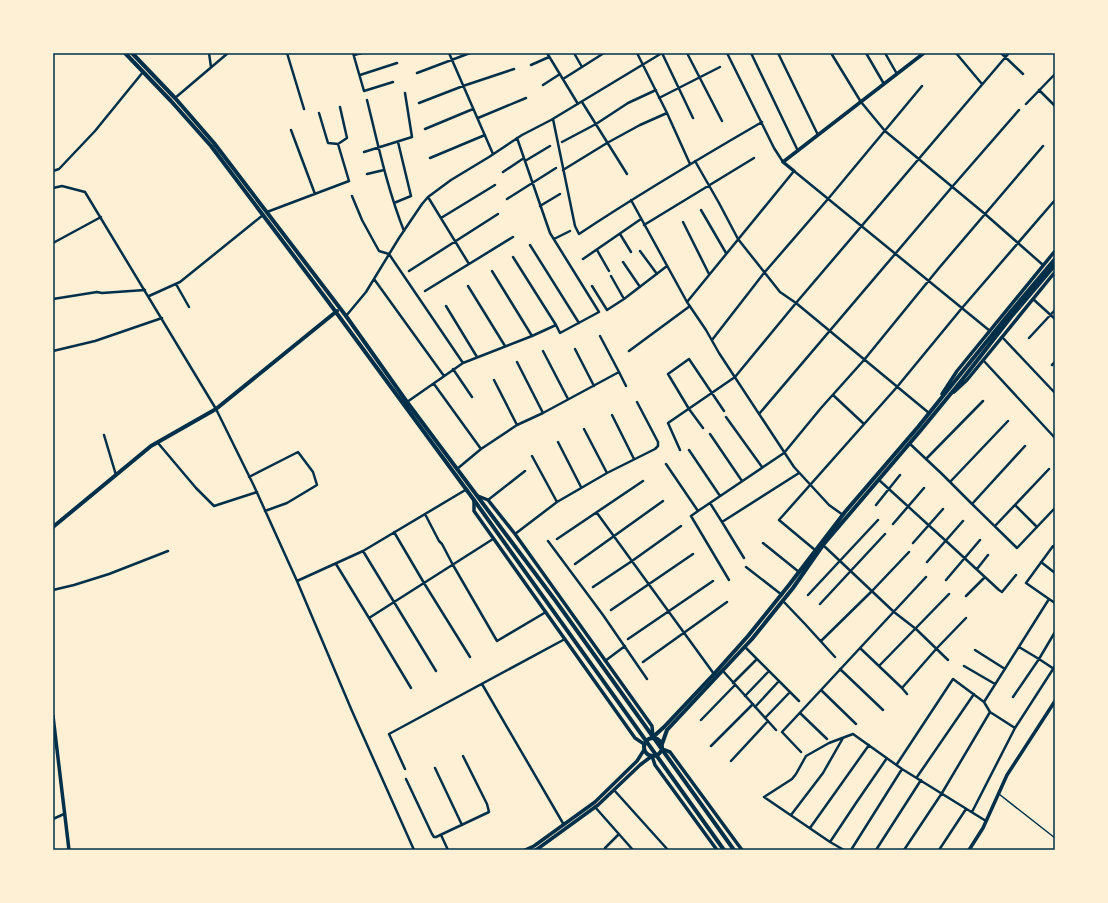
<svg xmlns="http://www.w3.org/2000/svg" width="1108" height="903" font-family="'Work Sans',sans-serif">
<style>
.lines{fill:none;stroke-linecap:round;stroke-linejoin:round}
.service{stroke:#003049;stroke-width:1.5}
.minor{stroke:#003049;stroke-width:2.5}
.tertiary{stroke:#003049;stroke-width:3.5}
.secondary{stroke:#003049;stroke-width:4}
.neatline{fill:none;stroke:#003049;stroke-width:1.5}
</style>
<rect width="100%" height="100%" fill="#fdf0d5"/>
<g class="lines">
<path class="service" d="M 999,794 L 1055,838"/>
<path class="minor" d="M 209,53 L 211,67
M 287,53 L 304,109
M 353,53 L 364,91 L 393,82
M 449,53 L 493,154
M 547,53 L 578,104
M 574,53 L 582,67 L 604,53
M 637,53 L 667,113
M 662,53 L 693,118
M 687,53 L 722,121
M 727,53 L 774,148 L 783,162
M 751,53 L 798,151
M 778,53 L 818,135
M 831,53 L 861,102 L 885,131 L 985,214 L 1043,265
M 866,53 L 884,84
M 885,53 L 897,74
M 956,53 L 982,84
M 1001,53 L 1023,74
M 354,55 L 362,53
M 531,65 L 549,57
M 417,73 L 470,53
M 360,75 L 397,63
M 563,79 L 582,67
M 543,85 L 560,74
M 1039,90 L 1055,106
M 175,98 L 228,53
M 659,98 L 720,67
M 367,100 C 378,144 387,188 404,231
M 582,102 L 627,174
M 419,103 L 463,86 L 514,69
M 1026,104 L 1055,74
M 319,113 L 328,143 L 338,144 L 347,138 L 340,107
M 478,118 L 526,98
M 553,119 L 575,226 L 579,234 C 639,194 700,158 762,122
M 425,129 L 473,109
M 291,130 L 315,194
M 562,142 L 596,124 L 628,103 L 656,90
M 364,152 L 412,137 L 405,93
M 430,158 L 485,135
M 525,161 L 550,146
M 695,161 L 719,203 L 738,239 L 780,292 L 796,303 L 929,413
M 563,170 L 607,143 L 640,125 L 667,113 L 690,164
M 53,171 L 59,169 L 95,131 L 143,72
M 503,172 L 524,158
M 367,174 L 384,170
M 53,188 L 62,186 L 85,192 L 216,409 L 254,486 L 297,581
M 352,196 L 362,220 L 379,251 L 389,254 L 463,363
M 428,197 L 469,264
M 507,199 L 556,168
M 631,200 L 687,302 L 706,330 L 719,353 L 794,467 L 829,505 L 843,515
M 394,203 L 411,196 L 398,142
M 540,206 L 560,194
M 701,210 L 726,253
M 267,212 L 349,181 L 338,144
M 441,218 L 495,185
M 683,222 L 709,274
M 644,225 L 754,158
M 620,234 L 631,252
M 554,239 L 570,231
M 53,243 L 101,217
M 530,245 L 579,323
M 597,250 L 609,271
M 640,251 L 657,274
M 513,257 L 556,325
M 583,259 L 641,219
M 623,262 L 640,287
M 409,271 L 498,214
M 492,271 L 532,336
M 611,276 L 624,299
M 374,279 L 444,376
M 176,284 L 189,307
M 468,286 L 505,346
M 592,286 L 607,310 L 624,299 L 667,266
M 425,291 L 513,237
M 149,296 L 180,282 L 263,215
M 53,299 L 97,292 L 102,293 L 145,290
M 1033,299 L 1055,319
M 687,302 L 794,171 L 990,331
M 446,306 L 477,357
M 346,316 L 366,292 L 399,238 L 422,204 L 428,197 L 451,180 L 489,157 L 522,135 L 551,120 L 662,53
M 600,336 L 619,372
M 1002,337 L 1055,393
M 1029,338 L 1055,310
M 712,340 L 764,273 L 828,199 L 922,86
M 575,349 L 594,386
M 53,351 L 95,341 L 162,318
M 543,351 L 568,399
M 629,351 L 690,306
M 983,360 L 1055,438
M 517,362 L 543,413
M 1052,365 L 1055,362
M 453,369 L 472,397
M 494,380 L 517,425
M 434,384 L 481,449
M 833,395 L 864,424
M 407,402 L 463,363 L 532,336 L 556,325 L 560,333 L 599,312 L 550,233 L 517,138
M 759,414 L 952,187 L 1019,110
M 612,415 L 634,459
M 726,417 L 762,467
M 703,428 L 689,409 L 668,374 L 689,359 L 724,411
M 584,429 L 607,473
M 710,434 L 742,481
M 104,435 L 116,475
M 558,442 L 581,487
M 158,443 L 196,488 L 214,506 L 257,492
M 909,443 L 942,474 L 972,504
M 1025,446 L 972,504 L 1017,548 L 1055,508
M 680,450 L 668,423 L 735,377 L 796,303 L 1009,53
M 689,450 L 720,496
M 532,456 L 557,502
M 926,459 L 983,401
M 666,464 L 698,511
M 457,469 L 481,449 L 517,425 L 543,413 L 619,372 L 626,386
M 249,477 L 298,452 L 313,472 L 317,485 L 287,503 L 265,511
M 879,480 L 946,541 L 999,590 L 1002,592 L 1016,575
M 950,482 L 1008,421
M 488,500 L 525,471
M 710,503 L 722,522 L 744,558
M 876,505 L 900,475
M 1015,505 L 1037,527
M 597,513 L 714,674
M 425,514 L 439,541 L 442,544 L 453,565 L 497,641 L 546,612
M 722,522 L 799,473
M 893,524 L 924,488
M 995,526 L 1049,469
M 394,532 L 424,583 L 470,657
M 515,534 L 557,502 L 607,473 L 655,449 L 658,446 L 658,442 L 637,402
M 557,539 L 643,481
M 548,541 L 603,615 L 647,679
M 763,543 L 799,572
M 913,543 L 943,509
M 823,545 L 894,612 L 916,629 L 948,660
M 815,550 L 779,520 L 897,387 L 962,308 L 1055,200
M 363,551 L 436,671
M 927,562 L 963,521
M 1041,562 L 1055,573
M 336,564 L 369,618
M 575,564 L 663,501
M 746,567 L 782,595
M 977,569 L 988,555
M 729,580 L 691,516 L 698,511 L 784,453 L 821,408 L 864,360 L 939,268 L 1043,146
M 946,580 L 980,540
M 593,587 L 632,561 L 681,526
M 53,590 L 74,585 L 109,574 L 168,551
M 808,595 L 878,520
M 966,596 L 985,577
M 1049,599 L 1026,583 L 1053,546 L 1055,547
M 783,601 L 805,624 L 835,657
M 820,604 L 885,534
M 611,610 L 693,554
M 628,639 L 713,581
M 821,641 L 872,591 L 909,552
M 745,647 L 799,701
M 1019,647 L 1039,659 L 1054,669
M 860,648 L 902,688 L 937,648 L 966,618
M 975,650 L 1005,669
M 605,661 L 625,646
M 643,662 L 727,602
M 879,666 L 949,594
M 964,666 L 995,684
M 840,669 L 883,710
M 723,671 L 776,730
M 733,683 L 757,659
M 482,684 L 564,825
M 411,688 L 369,618 L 493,539
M 902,688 L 907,694
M 821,690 L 856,724
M 745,696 L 769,671
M 1013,697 L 1039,659 L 1055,632
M 755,707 L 779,681
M 990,712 L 1015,728
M 800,713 L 827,739
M 765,718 L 790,692
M 701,720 L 735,685
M 711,746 L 753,704
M 801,752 L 782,732 L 926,577
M 731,761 L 768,721
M 897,764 L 953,679 L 984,702
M 435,768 L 462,825
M 405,769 L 389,734 L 565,639
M 917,777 L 974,694
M 406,779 L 432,834 L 434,837 L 436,837 L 489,812 L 487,804 L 463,756
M 614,790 L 668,850
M 595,807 L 633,850
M 972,812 L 1015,728 L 1055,666
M 791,815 L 823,773 L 843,738
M 53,819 L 64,814
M 810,828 L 869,745
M 441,835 L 448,850
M 830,842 L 856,803 L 887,758
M 414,850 L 352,711 L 297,581 L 363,551 L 467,489
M 605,850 L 605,848 L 619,834
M 844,850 L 830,842 L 764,797 L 792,779 L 796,774 L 806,756 L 829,743 L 853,734 L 902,769 L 986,821
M 851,850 L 902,769
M 876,850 L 921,780
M 904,850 L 942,793 L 990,712 L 984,702 L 1049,599 L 1055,603
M 939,850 L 966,809"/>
<path class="tertiary" d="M 794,171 L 783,162 L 924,53
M 954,392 L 967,380 L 1055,272
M 942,394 L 957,371 L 1055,251
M 478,496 L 488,500 L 515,534 L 652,726 L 653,737
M 474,500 L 474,511 L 635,738 L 644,744
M 53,716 L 69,850
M 662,749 L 670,752 L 742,850
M 525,850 L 534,846 L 595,802 L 637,761 L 644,750
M 536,850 L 598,805 L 640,765 L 652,756 L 655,765 L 717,850
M 969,850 L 983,828 L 1007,775 L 1055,701"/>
<path class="secondary" d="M 125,53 L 171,101 L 211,146 L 327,300 L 474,500 L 724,850
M 132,53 L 175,98 L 214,143 L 346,316 L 407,402 L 555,600 L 734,850
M 53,527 L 151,446 L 216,409 L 337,311
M 653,737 L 664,727 L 714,674 L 748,636 L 789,585 L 845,512 L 918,427 L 1008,315 L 1055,259
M644 747a9 9 0 1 1 18 0a9 9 0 1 1-18 0Z
M 662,744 L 667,730 L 752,639 L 793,588 L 823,545 L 921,430 L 962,380 L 1011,317 L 1055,265"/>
</g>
<rect width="1108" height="903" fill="none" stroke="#fdf0d5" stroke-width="108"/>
<rect x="54" y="54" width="1000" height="795" class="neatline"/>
</svg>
